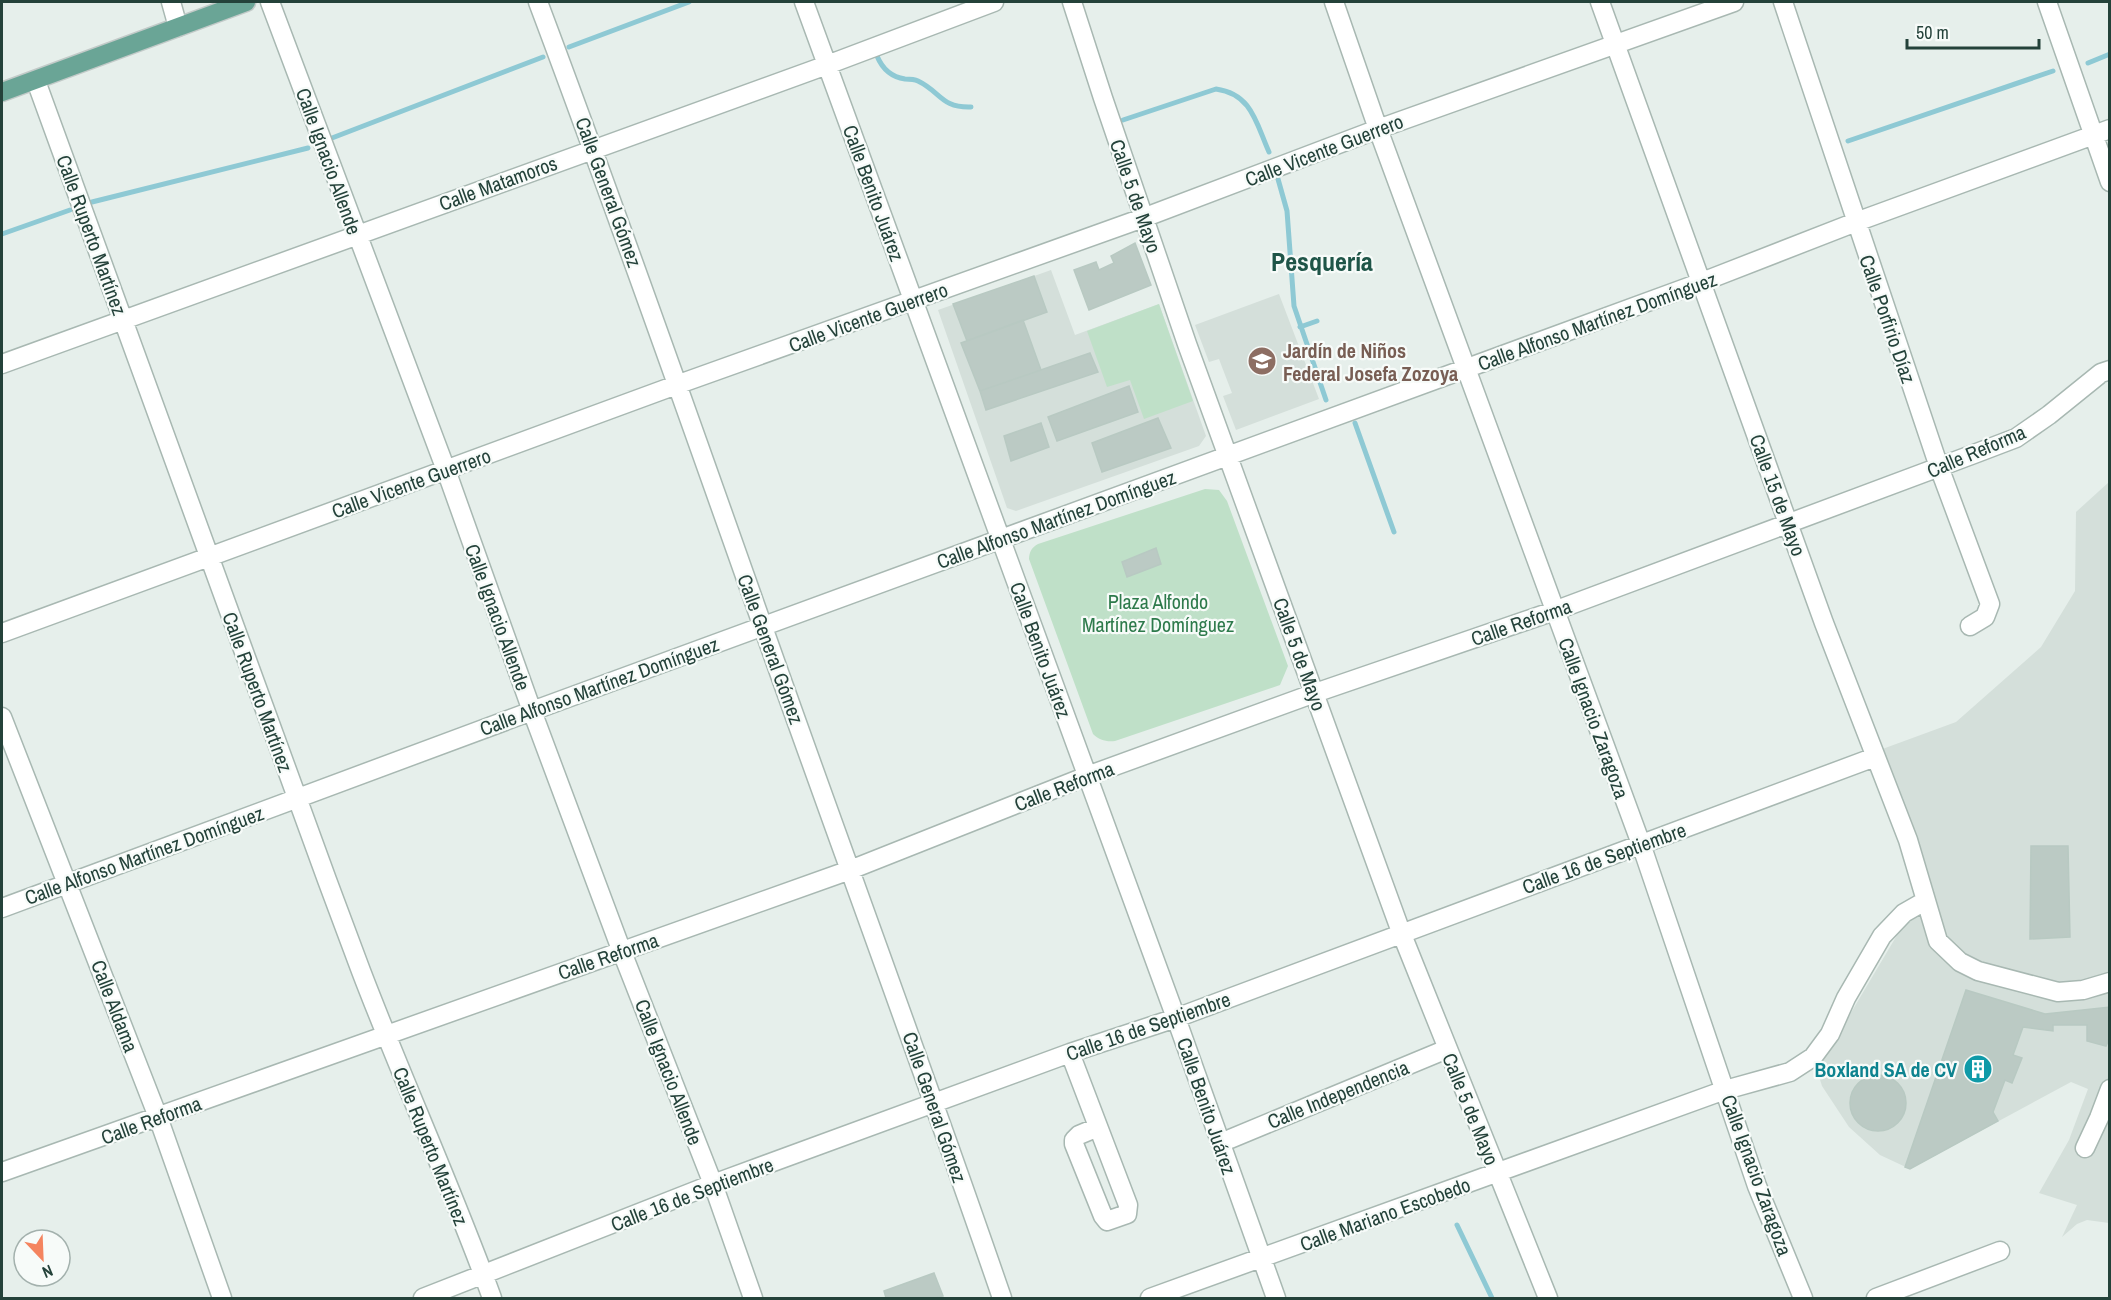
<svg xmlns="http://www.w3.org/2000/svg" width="2111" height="1300" font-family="'Archivo Narrow',sans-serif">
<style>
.built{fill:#d4dfda}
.green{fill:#bfe0c8}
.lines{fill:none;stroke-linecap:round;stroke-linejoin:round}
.stream{stroke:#8ec9d4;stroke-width:5}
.building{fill:#bbcac4;stroke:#b8c9c2;stroke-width:1.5}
.minor-casing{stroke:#a8b8b2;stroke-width:21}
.major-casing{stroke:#c2cac8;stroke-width:21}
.minor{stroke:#fff;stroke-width:18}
.major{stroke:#6aa596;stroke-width:18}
.labels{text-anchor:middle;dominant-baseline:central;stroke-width:4.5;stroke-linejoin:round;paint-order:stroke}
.street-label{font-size:20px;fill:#24423a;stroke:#f7fbf9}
.education-label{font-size:20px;font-weight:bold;fill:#785e54;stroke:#f7fbf9;text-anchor:start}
.park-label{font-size:20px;fill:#2d7a4b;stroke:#f7fbf9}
.culture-label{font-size:20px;font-weight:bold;fill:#0d838f;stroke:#f7fbf9;text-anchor:end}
.district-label{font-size:26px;font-weight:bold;fill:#1f5548;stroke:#f7fbf9}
</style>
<rect width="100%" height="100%" fill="#e6efeb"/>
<path class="built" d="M 1051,270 L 1075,335 L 1159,304 L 1206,436 L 1199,446 L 1016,511 L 1007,508 L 938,310 Z
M 1279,294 L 1319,399 L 1236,430 L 1223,396 L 1232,393 L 1222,367 L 1219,359 L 1209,362 L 1195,325 Z
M 2109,482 L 2109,1223 L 2087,1220 L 2077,1224 L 2062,1237 L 2077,1205 L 2039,1193 L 2069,1140 L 2088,1089 L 2071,1082 L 1910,1169 L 1880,1155 L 1849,1127 L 1822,1086 L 1817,1070 L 1906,920 L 1936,904 L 1877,751 L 1956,722 L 2041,647 L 2075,591 L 2076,512 Z"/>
<path class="green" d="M 1159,304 L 1193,401 L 1144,419 L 1130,380 L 1107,387 L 1087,331 Z
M 1205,489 L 1219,490 L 1227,501 L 1288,666 L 1280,685 L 1115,741 C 1106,742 1099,740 1093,734 L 1029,559 C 1029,552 1032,547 1038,544 Z"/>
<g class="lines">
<path class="stream" d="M 569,47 L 689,2
M 877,56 C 882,68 891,77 905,79 C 909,79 914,79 918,81 C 941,92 941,108 971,107
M 2088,63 L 2110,54
M 1123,120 L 1216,89 C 1252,94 1256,123 1269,152
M 332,138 L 543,57
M 1848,141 L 2053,71
M 1278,179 L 1287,211 L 1294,306 L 1326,400
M 92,202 L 308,148
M 2,234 L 70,210
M 1300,327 L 1317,321
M 1355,423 L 1394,532
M 1457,1225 L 1492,1298"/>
</g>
<path class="building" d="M 1135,243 L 1151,285 L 1089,310 L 1074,270 L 1096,262 L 1099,270 L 1114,263 L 1111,256 Z
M 1034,276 L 1047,312 L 967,341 L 953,304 Z
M 1023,320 L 1041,370 L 980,391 L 961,343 Z
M 1090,353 L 1098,372 L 986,410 L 980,391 Z
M 1129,386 L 1138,412 L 1057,441 L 1048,417 Z
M 1158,418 L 1171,448 L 1102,472 L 1092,443 Z
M 1041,423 L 1049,447 L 1011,461 L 1004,436 Z
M 1156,548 L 1161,564 L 1127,577 L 1122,562 Z
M 2031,846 L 2068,846 L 2070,937 L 2030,939 Z
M 1966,990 L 2045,1014 L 2110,1007 L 2110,1037 L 2106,1046 L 2087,1041 L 2087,1025 L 2053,1025 L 2053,1031 L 2023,1027 L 2013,1055 L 2022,1058 L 2012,1083 L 2005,1080 L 1993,1112 L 1998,1121 L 1910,1169 L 1905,1167 Z
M1850 1103a28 28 0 1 1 56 0a28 28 0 1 1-56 0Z
M 934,1273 L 943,1296 L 935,1298 L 886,1298 L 884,1291 Z"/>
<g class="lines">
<g class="minor-casing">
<path id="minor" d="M 171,2 L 178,27
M 270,2 L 446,470 L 532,711 L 622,952 L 713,1184 L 753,1298
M 538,2 C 616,209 689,418 763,627 C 842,851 925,1074 1002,1298
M 804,2 L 1176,1018 L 1276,1298
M 1072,2 L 1103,98 L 1187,344 L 1401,932 L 1548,1298
M 1334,2 L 1378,129 L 1641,844 L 1757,1186 L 1803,1298
M 1600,2 L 1824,623 L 1908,840 L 1938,941 L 1960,962 L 1978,971 L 2058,992 L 2083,990 L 2110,982
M 1783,2 L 1939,467 L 1990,604 L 1985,617 L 1970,626
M 2047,2 L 2110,182
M 36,81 C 144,377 250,675 361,971 C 403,1081 452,1188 492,1298
M 2,364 L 827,65 L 994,2
M 2,633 L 679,384 L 1143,218 L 1378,129 L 1734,2
M 2,717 L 158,1117 L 222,1298
M 2,908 L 532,711 L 1702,282 L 1856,222 L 2110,129
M 1070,1053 L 1128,1205 L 1127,1214 L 1107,1221 L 1103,1216 L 1074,1144 L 1074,1140 L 1079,1135 L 1098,1127
M 1230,1139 L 1447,1049
M 2085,1148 L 2099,1118 L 2110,1089
M 2,1172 L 850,870 L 1087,776 L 1315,693 L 1554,611 L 1974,454 L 2016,438 L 2049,415 L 2101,373 L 2110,370
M 423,1298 L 713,1184 L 1070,1053 L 1176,1018 L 1875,757
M 1150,1298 L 1725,1090 L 1790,1072 L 1813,1057 L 1830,1034 L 1846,998 L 1882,936 L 1904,913 L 1925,901
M 1876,1298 L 2000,1251"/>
</g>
<g class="major-casing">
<path id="major" d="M 2,92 L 246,2"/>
</g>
<use href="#minor" class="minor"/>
<use href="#major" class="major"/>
</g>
<defs>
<g id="school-disc" transform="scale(1.5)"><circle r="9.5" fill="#8d6e63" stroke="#f7fbf9"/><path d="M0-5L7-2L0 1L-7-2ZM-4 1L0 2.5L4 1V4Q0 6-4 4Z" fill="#fff"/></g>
<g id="building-disc" transform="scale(1.5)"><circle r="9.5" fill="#0f9aa8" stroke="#f7fbf9"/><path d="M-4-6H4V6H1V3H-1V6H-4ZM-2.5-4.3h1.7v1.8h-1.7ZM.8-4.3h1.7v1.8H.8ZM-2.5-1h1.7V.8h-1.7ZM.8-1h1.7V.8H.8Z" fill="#fff"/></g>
</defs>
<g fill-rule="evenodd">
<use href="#school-disc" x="1262" y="361"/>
<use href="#building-disc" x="1978" y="1069"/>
</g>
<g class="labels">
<g class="street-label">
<text transform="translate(1324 150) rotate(-21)">Calle Vicente Guerrero</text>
<text transform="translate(329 161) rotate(70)">Calle Ignacio Allende</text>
<text transform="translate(498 183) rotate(-20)">Calle Matamoros</text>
<text transform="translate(609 192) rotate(70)">Calle General Gómez</text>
<text transform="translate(874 193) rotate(70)">Calle Benito Juárez</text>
<text transform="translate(1136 196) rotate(71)">Calle 5 de Mayo</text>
<text transform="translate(92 235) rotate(70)">Calle Ruperto Martínez</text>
<text transform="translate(868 317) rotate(-20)">Calle Vicente Guerrero</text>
<text transform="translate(1888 319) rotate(71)">Calle Porfirio Díaz</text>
<text transform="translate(1597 321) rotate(-20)">Calle Alfonso Martínez Domínguez</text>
<text transform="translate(1976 451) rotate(-23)">Calle Reforma</text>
<text transform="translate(411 483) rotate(-20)">Calle Vicente Guerrero</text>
<text transform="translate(1778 495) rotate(70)">Calle 15 de Mayo</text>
<text transform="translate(1056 519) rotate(-20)">Calle Alfonso Martínez Domínguez</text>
<text transform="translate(498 617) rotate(70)">Calle Ignacio Allende</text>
<text transform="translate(1521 622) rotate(-19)">Calle Reforma</text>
<text transform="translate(771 649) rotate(70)">Calle General Gómez</text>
<text transform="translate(1041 650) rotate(70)">Calle Benito Juárez</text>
<text transform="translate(1300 654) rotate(70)">Calle 5 de Mayo</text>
<text transform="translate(599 686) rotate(-20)">Calle Alfonso Martínez Domínguez</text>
<text transform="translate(258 692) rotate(70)">Calle Ruperto Martínez</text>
<text transform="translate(1594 718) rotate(70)">Calle Ignacio Zaragoza</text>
<text transform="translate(1064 786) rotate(-21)">Calle Reforma</text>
<text transform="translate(144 855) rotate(-20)">Calle Alfonso Martínez Domínguez</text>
<text transform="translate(1604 858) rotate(-20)">Calle 16 de Septiembre</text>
<text transform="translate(608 956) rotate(-19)">Calle Reforma</text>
<text transform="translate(115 1006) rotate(69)">Calle Aldama</text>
<text transform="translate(1148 1026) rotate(-19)">Calle 16 de Septiembre</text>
<text transform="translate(669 1072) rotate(69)">Calle Ignacio Allende</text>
<text transform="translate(1338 1094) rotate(-22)">Calle Independencia</text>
<text transform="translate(1207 1106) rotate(71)">Calle Benito Juárez</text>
<text transform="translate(935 1107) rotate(71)">Calle General Gómez</text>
<text transform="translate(1471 1109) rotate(68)">Calle 5 de Mayo</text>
<text transform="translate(151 1120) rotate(-20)">Calle Reforma</text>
<text transform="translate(431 1146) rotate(68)">Calle Ruperto Martínez</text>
<text transform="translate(1757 1175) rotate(70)">Calle Ignacio Zaragoza</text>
<text transform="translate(692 1194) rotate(-21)">Calle 16 de Septiembre</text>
<text transform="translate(1385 1214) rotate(-20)">Calle Mariano Escobedo</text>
</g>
<g class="education-label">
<text x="1283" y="350">Jardín de Niños<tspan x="1283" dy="23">Federal Josefa Zozoya</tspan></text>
</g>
<g class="park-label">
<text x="1158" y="601">Plaza Alfondo<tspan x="1158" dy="23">Martínez Domínguez</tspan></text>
</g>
<g class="culture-label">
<text x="1957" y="1069">Boxland SA de CV</text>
</g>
<g class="district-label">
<text x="1322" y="261">Pesquería</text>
</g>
</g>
<rect width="2111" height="1300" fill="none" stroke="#24423a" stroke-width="6"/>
<g transform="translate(42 1258) rotate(157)"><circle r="28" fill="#f7fbf9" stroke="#a3b1ad" stroke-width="1.5"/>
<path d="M0-4.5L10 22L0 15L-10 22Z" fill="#f4845f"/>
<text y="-9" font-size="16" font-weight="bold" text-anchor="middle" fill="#24423a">N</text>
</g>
<path d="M1907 39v9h132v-9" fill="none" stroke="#24423a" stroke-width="3"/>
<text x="1916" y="39" font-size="18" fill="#24423a" stroke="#f7fbf9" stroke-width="4.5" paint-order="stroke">50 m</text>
</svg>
